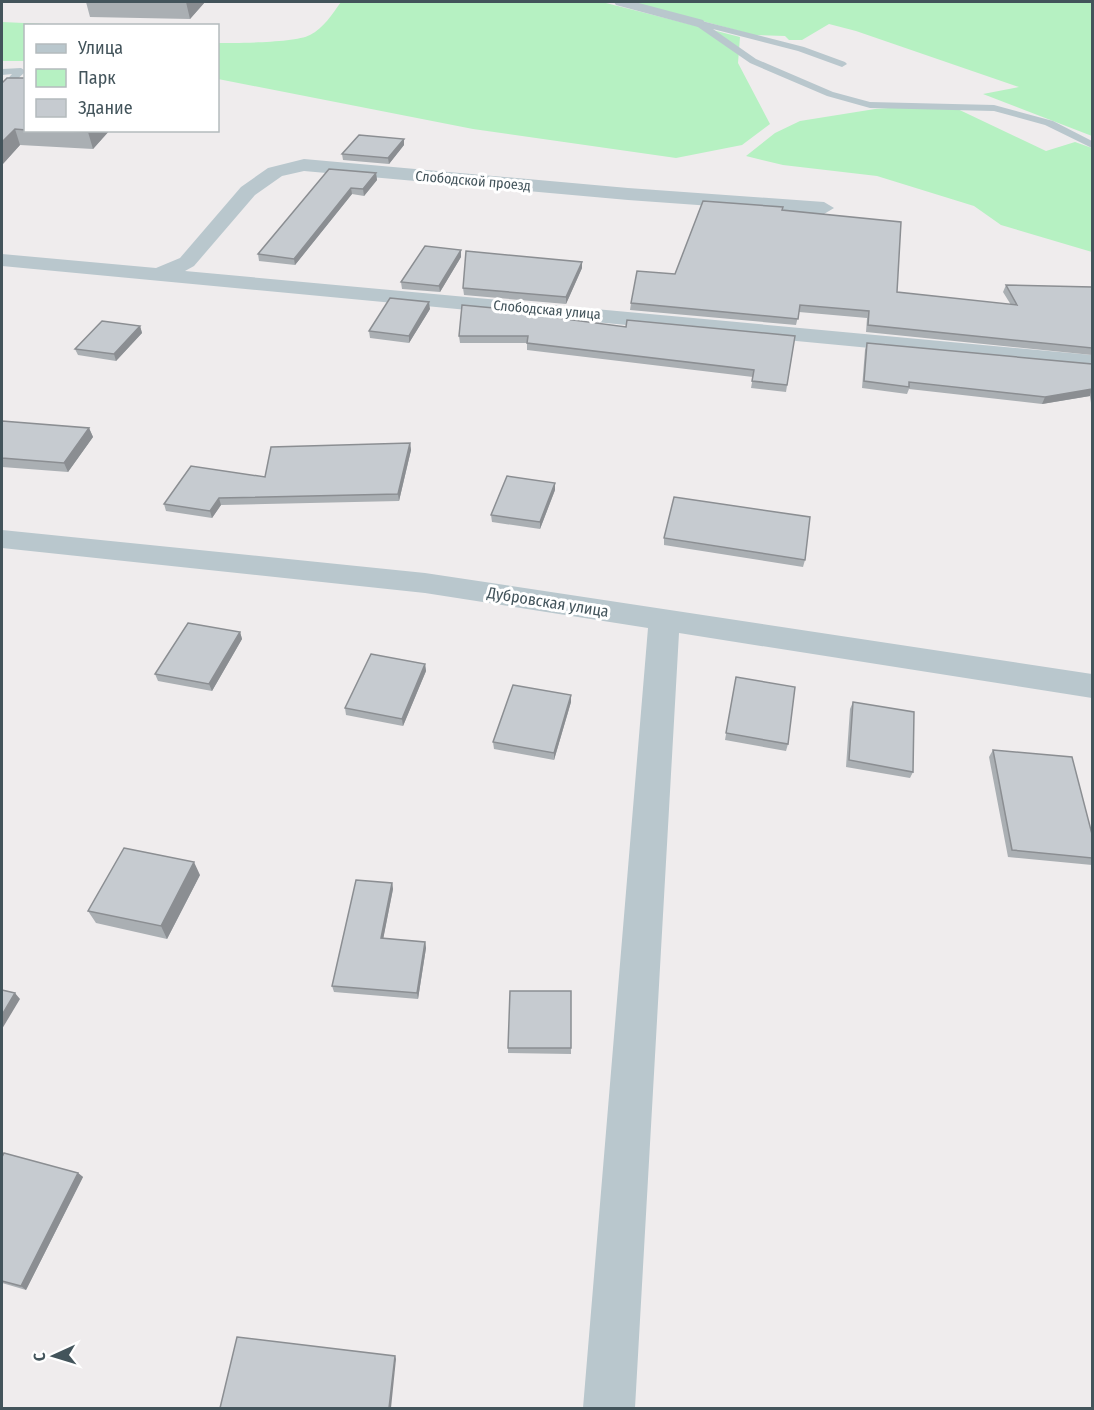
<svg xmlns="http://www.w3.org/2000/svg" width="1094" height="1410" font-family="'Fira Sans Condensed',sans-serif">
<style>
.green{fill:#b6f1c2}
.lines{fill:none;stroke-linecap:round;stroke-linejoin:round}
.lane{fill:#b9c7cd;fill-rule:evenodd}
.street{fill:#b9c7cd;fill-rule:evenodd}
.wall{fill:#aaafb3}
.shaded-wall{fill:#8b8e92}
.building{fill:#c6cbd0;stroke:#8b8e92;stroke-width:1.5}
.labels{text-anchor:middle;dominant-baseline:central;stroke-width:6;stroke-linejoin:round;paint-order:stroke}
.far-street-label{font-size:14px;fill:#43545b;stroke:#fff}
.street-label{font-size:16px;fill:#43545b;stroke:#fff}
</style>
<rect width="100%" height="100%" fill="#efeced"/>
<path class="green" d="M 341,2 L 602,2 L 740,37 L 738,63 L 770,124 L 742,145 L 676,158 L 473,129 L 218,79 L 218,43 C 236,43 295,43 310,35 C 323,29 333,13 341,2 Z
M 632,2 L 1092,2 L 1092,136 L 983,94 L 1019,87 L 856,31 L 829,24 L 802,40 L 789,40 L 785,36 L 754,35 Z
M 2,22 L 68,25 L 26,26 L 25,61 L 2,61 Z
M 947,104 L 1046,151 L 1075,142 L 1092,148 L 1092,252 L 1001,225 L 974,206 L 877,176 L 783,165 L 746,156 L 775,133 L 800,121 L 875,109 Z"/>
<g class="lines">
<path class="lane" d="M 698,20 L 804,47 L 845,62 L 847,64 L 842,67 L 798,51 L 713,29 L 756,59 L 833,92 L 870,102 L 994,105 L 1053,121 L 1092,141 L 1092,148 L 1045,125 L 994,111 L 870,108 L 827,96 L 750,63 L 695,25 Z
M 21,68 L 26,71 L 24,73 L 2,93 L 2,85 L 12,74 L 2,75 L 2,69 Z"/>
<path class="street" d="M 614,2 L 635,2 L 703,20 L 705,23 L 698,27 L 616,5 Z
M 304,159 L 628,188 L 824,202 L 834,208 L 824,214 L 628,200 L 304,171 L 282,176 L 255,195 L 194,266 L 185,271 L 1092,355 L 1092,369 L 2,266 L 2,254 L 156,268 L 180,258 L 241,187 L 268,168 Z
M 2,530 L 425,573 L 1092,674 L 1092,698 L 679,633 L 635,1408 L 583,1408 L 648,628 L 425,593 L 2,548 Z"/>
</g>
<path class="wall" d="M 86,2 L 205,2 L 190,19 L 90,17 Z
M 26,78 L 26,130 L 110,130 L 93,149 L 20,145 L 2,165 Z
M 404,139 L 404,145 L 389,164 L 343,160 L 342,154 Z
M 329,169 L 376,173 L 377,180 L 364,196 L 352,194 L 295,265 L 259,261 L 258,254 Z
M 782,210 L 897,292 L 1011,305 L 1003,292 L 1006,285 L 1092,287 L 1092,355 L 866,332 L 867,318 L 799,312 L 796,325 L 630,310 L 631,303 L 675,274 Z
M 461,250 L 461,257 L 440,292 L 402,289 L 401,282 Z
M 582,268 L 566,304 L 464,295 L 463,288 Z
M 430,309 L 409,343 L 370,338 L 369,331 Z
M 559,318 L 626,327 L 795,336 L 786,392 L 751,388 L 753,377 L 527,350 L 527,343 L 460,343 L 459,336 Z
M 140,326 L 142,333 L 116,361 L 78,355 L 75,349 Z
M 867,343 L 1092,364 L 1092,410 L 1090,396 L 1042,404 L 909,389 L 907,394 L 862,388 L 865,350 Z
M 2,421 L 89,428 L 93,437 L 68,472 L 2,467 Z
M 410,443 L 411,450 L 399,501 L 221,505 L 212,518 L 166,511 L 164,504 Z
M 555,490 L 540,529 L 492,522 L 491,515 Z
M 664,538 L 805,560 L 803,567 L 664,545 Z
M 240,632 L 242,639 L 212,691 L 158,681 L 155,674 Z
M 425,664 L 426,671 L 403,726 L 346,715 L 345,708 Z
M 736,677 L 788,744 L 786,751 L 725,740 Z
M 571,695 L 571,702 L 554,760 L 494,749 L 493,742 Z
M 853,702 L 913,772 L 910,778 L 846,767 L 850,709 Z
M 993,750 L 1092,834 L 1092,865 L 1008,857 L 989,757 Z
M 200,875 L 167,939 L 96,923 L 88,911 Z
M 392,883 L 393,889 L 383,939 L 425,942 L 426,948 L 418,999 L 334,992 L 332,986 Z
M 508,1048 L 571,1048 L 571,1054 L 508,1053 Z
M 2,1157 L 78,1173 L 83,1177 L 26,1290 L 2,1283 Z"/>
<path class="shaded-wall" d="M 186,2 L 205,2 L 190,19 Z
M 15,129 L 20,145 L 2,165 L 2,142 Z
M 90,130 L 110,130 L 93,149 L 88,132 Z
M 404,139 L 404,145 L 389,164 L 388,158 Z
M 376,173 L 377,180 L 364,196 L 363,189 Z
M 351,188 L 352,194 L 295,265 L 294,259 Z
M 461,250 L 461,257 L 440,292 L 439,286 Z
M 582,262 L 582,268 L 566,304 L 566,297 Z
M 429,302 L 430,309 L 409,343 L 409,336 Z
M 140,326 L 142,333 L 116,361 L 114,354 Z
M 1092,389 L 1090,396 L 1042,404 L 1045,397 Z
M 89,428 L 93,437 L 68,472 L 64,463 Z
M 410,443 L 411,450 L 399,501 L 398,494 Z
M 555,483 L 555,490 L 540,529 L 540,522 Z
M 219,498 L 221,505 L 212,518 L 210,511 Z
M 240,632 L 242,639 L 212,691 L 209,684 Z
M 425,664 L 426,671 L 403,726 L 402,719 Z
M 571,695 L 571,702 L 554,760 L 554,753 Z
M 194,862 L 200,875 L 167,939 L 161,926 Z
M 392,883 L 393,889 L 382,945 L 381,938 Z
M 425,942 L 426,948 L 418,999 L 417,993 Z
M 15,993 L 20,999 L 2,1029 L 2,1015 Z
M 78,1173 L 83,1177 L 26,1290 L 21,1286 Z
M 395,1356 L 396,1359 L 391,1408 L 389,1408 Z"/>
<path class="building" d="M 7,78 L 26,78 L 26,130 L 15,129 L 2,142 L 2,83 Z
M 46,130 L 90,130 L 88,132 Z
M 359,135 L 404,139 L 388,158 L 342,154 Z
M 329,169 L 376,173 L 363,189 L 351,188 L 294,259 L 258,254 Z
M 703,201 L 783,207 L 782,210 L 901,222 L 897,292 L 1017,305 L 1006,285 L 1092,287 L 1092,348 L 868,325 L 869,311 L 800,305 L 798,319 L 631,303 L 637,271 L 675,274 Z
M 425,246 L 461,250 L 439,286 L 401,282 Z
M 466,251 L 582,262 L 566,297 L 463,288 Z
M 390,298 L 429,302 L 409,336 L 369,331 Z
M 462,305 L 559,314 L 557,318 L 626,327 L 627,320 L 795,336 L 787,385 L 752,381 L 754,370 L 527,343 L 528,336 L 459,336 Z
M 102,321 L 140,326 L 114,354 L 75,349 Z
M 867,343 L 1092,364 L 1092,389 L 1045,397 L 909,382 L 909,387 L 864,381 Z
M 2,421 L 89,428 L 64,463 L 2,458 Z
M 410,443 L 398,494 L 219,498 L 210,511 L 164,504 L 191,466 L 265,477 L 271,447 Z
M 507,476 L 555,483 L 540,522 L 491,515 Z
M 674,497 L 810,517 L 805,560 L 664,538 Z
M 188,623 L 240,632 L 209,684 L 155,674 Z
M 371,654 L 425,664 L 402,719 L 345,708 Z
M 736,677 L 795,687 L 788,744 L 726,733 Z
M 513,685 L 571,695 L 554,753 L 493,742 Z
M 853,702 L 914,712 L 913,772 L 849,760 Z
M 993,750 L 1072,757 L 1092,834 L 1092,858 L 1012,850 Z
M 124,848 L 194,862 L 161,926 L 88,911 Z
M 356,880 L 392,883 L 381,938 L 425,942 L 417,993 L 332,986 Z
M 2,990 L 15,993 L 2,1015 Z
M 510,991 L 571,991 L 571,1048 L 508,1048 Z
M 4,1153 L 78,1173 L 21,1286 L 2,1281 L 2,1157 Z
M 237,1337 L 395,1356 L 389,1408 L 220,1408 Z"/>
<g class="labels">
<g class="far-street-label">
<text transform="translate(473 181) rotate(5)">Слободской проезд</text>
<text transform="translate(547 310) rotate(5)">Слободская улица</text>
</g>
<g class="street-label">
<text transform="translate(548 602) rotate(9)">Дубровская улица</text>
</g>
</g>
<rect width="1094" height="1410" fill="none" stroke="#43545b" stroke-width="6"/>
<rect x="24" y="24" width="195" height="108" fill="#ffffff" stroke="#b4bbbd" stroke-width="1.5"/>
<rect x="36" y="44" width="30" height="9" fill="#b9c7cd" stroke="#b4bbbd" stroke-width="1.5"/>
<text x="78" y="54" font-size="18" fill="#43545b">Улица</text>
<rect x="36" y="69" width="30" height="18" fill="#b6f1c2" stroke="#b4bbbd" stroke-width="1.5"/>
<text x="78" y="84" font-size="18" fill="#43545b">Парк</text>
<rect x="36" y="99" width="30" height="18" fill="#c6cbd0" stroke="#b4bbbd" stroke-width="1.5"/>
<text x="78" y="114" font-size="18" fill="#43545b">Здание</text>
<g transform="translate(54 1356) rotate(266)" stroke="#ffffff" stroke-width="4.5" paint-order="stroke">
<path d="M0-4.5L10 22L0 15L-10 22Z" fill="#43545b"/>
<text y="-9" font-size="16" font-weight="bold" text-anchor="middle" fill="#43545b">С</text>
</g>
</svg>
